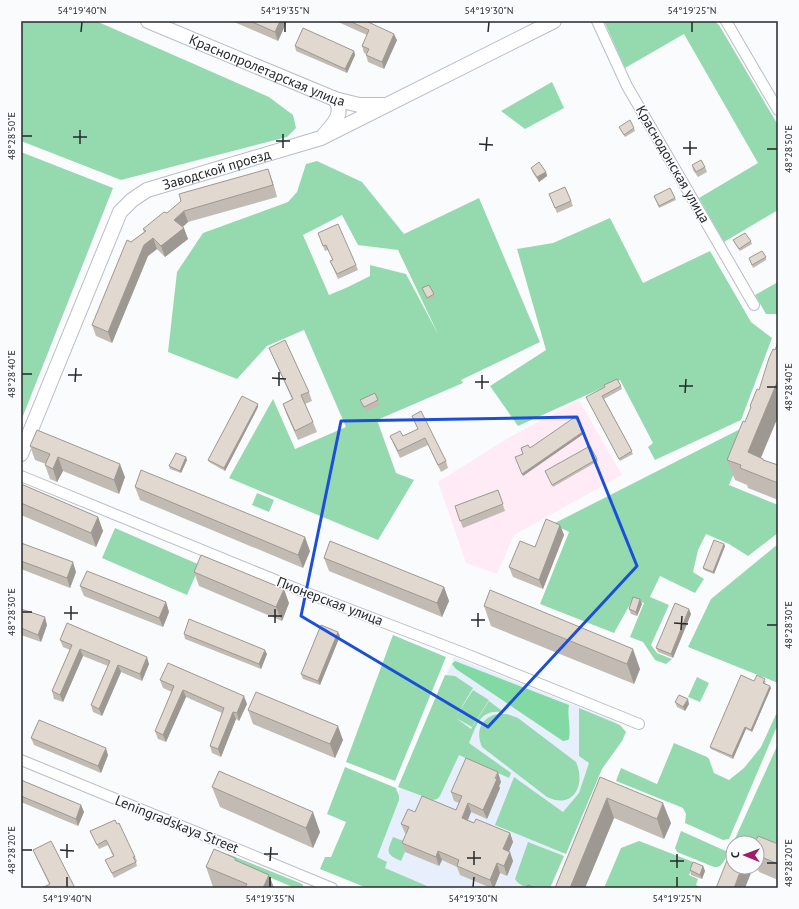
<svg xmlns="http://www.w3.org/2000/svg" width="799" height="909" font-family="'PT Sans',sans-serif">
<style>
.industrial{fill:#feebf6}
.built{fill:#e7effc}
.green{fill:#95daae;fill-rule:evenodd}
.forest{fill:#82d9a4}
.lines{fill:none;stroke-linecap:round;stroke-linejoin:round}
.street-casing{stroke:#b8bdc7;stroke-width:12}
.secondary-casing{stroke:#b8bdc7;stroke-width:16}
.street{stroke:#fff;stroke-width:10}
.secondary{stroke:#fff;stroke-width:14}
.wall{fill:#c2bbb3}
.shaded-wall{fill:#9e9892}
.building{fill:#e1d9d0;stroke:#9e9892}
.marked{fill:none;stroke:#1d4ed8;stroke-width:3;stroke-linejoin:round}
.ticks{fill:none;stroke:#26282c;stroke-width:1.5}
.labels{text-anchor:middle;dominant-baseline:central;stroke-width:3;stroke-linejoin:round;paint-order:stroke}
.street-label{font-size:14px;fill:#26282c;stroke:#fafbfd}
.neatline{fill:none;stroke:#26282c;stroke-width:1.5}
.ticks-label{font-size:10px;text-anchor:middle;fill:#26282c}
</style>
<rect width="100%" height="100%" fill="#fafbfd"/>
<path class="industrial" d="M 579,400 L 622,475 L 514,535 L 497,574 L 466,563 L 438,482 L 508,438 Z"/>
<path class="built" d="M 454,657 L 617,722 L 549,888 L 398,888 L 362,873 L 398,793 Z"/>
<path class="green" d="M 21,21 L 96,21 L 269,97 L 293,115 L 296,128 L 287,137 L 121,180 L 21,141 Z
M 604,21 L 714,21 L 719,25 L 778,125 L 778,210 L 724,242 L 699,198 L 758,163 L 684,34 L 625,68 Z
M 552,82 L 564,108 L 525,129 L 501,111 Z
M 21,152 L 113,188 L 21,421 Z
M 317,161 L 362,182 L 404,234 L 479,198 L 540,342 L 461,380 L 463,383 L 377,420 L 396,473 L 414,480 L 378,540 L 229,478 L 273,399 L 295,449 L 346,427 L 304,330 L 267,346 L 237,379 L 168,352 L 177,272 L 203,233 L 288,202 L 297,192 L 306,164 ZM 342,215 L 358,245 L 398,250 L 438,334 L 406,274 L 370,265 L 370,276 L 348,287 L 329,295 L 303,235 Z
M 610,218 L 643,283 L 710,251 L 751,322 L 772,338 L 741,420 L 655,460 L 648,447 L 653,443 L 620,380 L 518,426 L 490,386 L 546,350 L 517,249 L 553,243 Z
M 778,282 L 778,314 L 766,314 L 755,295 Z
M 756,421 L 729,485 L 778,505 L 778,533 L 748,556 L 729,544 L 706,534 L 698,550 L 693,572 L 704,579 L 695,593 L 660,576 L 650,597 L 669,605 L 651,645 L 657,653 L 672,659 L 666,664 L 655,660 L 643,642 L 630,637 L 644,603 L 633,599 L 614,633 L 540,604 L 569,532 L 553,524 Z
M 257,493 L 274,500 L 269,512 L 252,505 Z
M 115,528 L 200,565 L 187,595 L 102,558 Z
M 778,544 L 778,683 L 688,647 L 711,599 Z
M 393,635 L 446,657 L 395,781 L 346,762 Z
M 445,675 L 455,676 L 473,688 L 455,718 L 473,690 L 489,700 L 472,727 L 456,718 L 471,729 L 489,701 L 501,710 L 500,712 C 479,710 476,728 469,743 L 511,773 L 509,778 L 459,755 L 440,796 L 437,799 L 433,800 L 398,787 Z
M 697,677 L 709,683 L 700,702 L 688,697 Z
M 579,708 L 620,725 L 626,732 L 622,741 L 602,769 L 566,854 L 495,825 L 514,777 L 563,812 L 579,793 L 589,763 L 579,756 Z
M 778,710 L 778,724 L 729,839 L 723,840 L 685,823 L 686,814 L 683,808 L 616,781 L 621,768 L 657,784 L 674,743 L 707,757 L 709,759 L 714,773 L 729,780 L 744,768 L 761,747 Z
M 498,714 L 507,714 L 518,718 L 576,762 C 586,784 574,810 547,797 L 482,747 C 475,731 481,717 498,714 Z
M 778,744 L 778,860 L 757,843 L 733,843 Z
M 345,767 L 396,788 L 399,796 L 399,800 L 377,857 L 387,862 L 385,868 L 427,886 L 429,888 L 367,888 L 320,869 L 325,857 L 331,857 L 346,822 L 327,814 Z
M 681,831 L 728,852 C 725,859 723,868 714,867 L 677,852 L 675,848 Z
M 393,837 L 409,843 L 401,861 C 385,854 387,852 393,837 Z
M 639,841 L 696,863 L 697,864 L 693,865 L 689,875 L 698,879 L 696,885 L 703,888 L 604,888 L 621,848 Z
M 528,842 L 564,856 L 550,888 C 539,888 521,890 515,879 Z
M 225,854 L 228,854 L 300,883 L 303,885 L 303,888 L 295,888 L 221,857 Z"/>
<path class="forest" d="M 455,661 L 569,705 C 567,716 571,727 569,739 L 568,740 L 563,741 L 456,669 L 452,664 Z"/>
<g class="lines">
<g class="street-casing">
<path id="street" d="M 597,21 L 627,86 L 754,305
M 726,21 L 778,110
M 21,476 L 307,593 L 466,654 L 639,724
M 21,760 L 332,888"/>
</g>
<g class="secondary-casing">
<g id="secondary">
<path id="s1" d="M 148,21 L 335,99 L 359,105 L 384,105"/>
<path d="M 324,135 C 333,125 345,113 335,99"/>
<path id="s2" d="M 21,454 L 120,212 L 132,200 L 147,190 L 321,138 L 554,21"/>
</g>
</g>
<use href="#street" class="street"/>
<use href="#secondary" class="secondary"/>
</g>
<path class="wall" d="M 232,21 L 287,21 L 278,41 Z
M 336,21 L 366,21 L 397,40 L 384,69 L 368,62 L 366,55 L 367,54 L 364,53 L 362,46 L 367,35 Z
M 295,46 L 354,51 L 355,55 L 347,73 L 296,51 Z
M 619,127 L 634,128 L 635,131 L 625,137 Z
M 692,165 L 705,167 L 707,172 L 698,177 L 693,170 Z
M 531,168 L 546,172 L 547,176 L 539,182 L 533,173 Z
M 272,180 L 277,197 L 188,222 L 183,227 L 188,239 L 165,257 L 157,249 L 148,256 L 112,343 L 96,336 L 92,325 L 131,242 L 144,232 L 143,229 L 167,213 Z
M 670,188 L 676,200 L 659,208 L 654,196 Z
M 549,194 L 571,201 L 573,206 L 557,213 Z
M 318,233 L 356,265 L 358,270 L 338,279 L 330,261 L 333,260 L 328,250 L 325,251 Z
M 733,240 L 751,241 L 752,244 L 740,251 Z
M 766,257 L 766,260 L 753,268 L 749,258 Z
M 422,288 L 434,294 L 435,297 L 428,300 Z
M 269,348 L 309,392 L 312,401 L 305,404 L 313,422 L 317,432 L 298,440 L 286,413 L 283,404 L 292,399 L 273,357 Z
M 621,386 L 622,389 L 604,399 L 633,454 L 620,461 L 586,397 Z
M 757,389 L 761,458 L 763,459 L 764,460 L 778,465 L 778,500 L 748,488 L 747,485 L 735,480 L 727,460 L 745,422 L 751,409 L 750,406 Z
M 360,400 L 378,400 L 380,405 L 366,412 Z
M 258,404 L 258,407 L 225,471 L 209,462 L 208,460 Z
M 412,416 L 446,461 L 448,468 L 441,472 L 428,445 L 400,458 L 393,443 L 390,436 L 403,436 L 418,429 Z
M 30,446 L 125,477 L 119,494 L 63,471 L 57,482 L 50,479 L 45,465 L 46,464 L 35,460 Z
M 597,459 L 598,461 L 553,487 L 545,471 Z
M 187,460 L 181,473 L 170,469 L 169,466 Z
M 21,484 L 98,517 L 103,531 L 96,547 L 21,515 Z
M 135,487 L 310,551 L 303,568 L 140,500 Z
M 498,490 L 505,511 L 463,528 L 455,506 Z
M 560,525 L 564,535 L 543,589 L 513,577 L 509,567 L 535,547 Z
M 21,543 L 76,572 L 70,588 L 21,569 Z
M 724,544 L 725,546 L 714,574 L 704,570 L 703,568 Z
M 324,558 L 444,587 L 449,601 L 442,617 L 329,571 Z
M 194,572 L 289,603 L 282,621 L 199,586 Z
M 80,586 L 166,602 L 169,612 L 163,627 L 84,596 Z
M 640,599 L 642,604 L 637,616 L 631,614 L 629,609 Z
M 484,606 L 640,669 L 634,684 L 491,626 Z
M 21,609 L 47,625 L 41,642 L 21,635 Z
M 691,614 L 673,658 L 658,652 L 656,648 Z
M 184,634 L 267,654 L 261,669 L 185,639 Z
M 340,636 L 320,685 L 303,679 L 301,674 Z
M 60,640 L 149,664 L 142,681 L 121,672 L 102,716 L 93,712 L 91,705 L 108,666 L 83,656 L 63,702 L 54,699 L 52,691 L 70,650 L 63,647 Z
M 160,680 L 247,704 L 239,721 L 236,719 L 221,757 L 212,753 L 210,746 L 222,713 L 186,697 L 166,742 L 158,739 L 155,731 L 172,692 L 163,688 Z
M 754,681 L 766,681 L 765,683 L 771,688 L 752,732 L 746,729 L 733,759 L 711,749 L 710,747 Z
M 675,702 L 689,704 L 685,711 L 677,707 Z
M 248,710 L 343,740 L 335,758 L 253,724 Z
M 31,738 L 108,755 L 101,773 L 34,745 Z
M 600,777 L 671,823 L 664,839 L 614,818 L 585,888 L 555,888 Z
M 21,780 L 81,805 L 84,812 L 78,826 L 21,802 Z
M 501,782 L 499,786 L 500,788 L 487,819 L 471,812 L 468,820 L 474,823 L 510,833 L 513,842 L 509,851 L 513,861 L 507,876 L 500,873 L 494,888 L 491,888 L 460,875 L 457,867 L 442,860 L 439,866 L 405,852 L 402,843 L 406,834 L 405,833 L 401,824 L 415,812 L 456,810 L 459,803 L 454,801 L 451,792 Z
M 212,787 L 320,832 L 313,848 L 220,807 Z
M 90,831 L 135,857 L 137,861 L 136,862 L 137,866 L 114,878 L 105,860 L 113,856 L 108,845 L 99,849 Z
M 757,843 L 778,844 L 778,880 L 759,872 L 757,867 Z
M 33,850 L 75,888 L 49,884 L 37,859 Z
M 236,861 L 269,875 L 274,888 L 217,888 L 213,887 L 206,867 Z
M 703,866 L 705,871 L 702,879 L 691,875 L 690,870 Z"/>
<path class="shaded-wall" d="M 280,21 L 287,21 L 278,41 L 275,32 Z
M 394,34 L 397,40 L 384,69 L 382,62 Z
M 354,51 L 355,55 L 347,73 L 345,69 Z
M 268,169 L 272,180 L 277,197 L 273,185 Z
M 546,172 L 547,176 L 539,182 L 537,177 Z
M 184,211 L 188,222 L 178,231 L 174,220 Z
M 184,228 L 188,239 L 165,257 L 161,246 Z
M 153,238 L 157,249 L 148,256 L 112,343 L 108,332 L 144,245 Z
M 778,380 L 778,417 L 755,472 L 748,452 Z
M 258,404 L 258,407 L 225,471 L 224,468 Z
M 584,431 L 585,433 L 523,476 L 522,474 Z
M 58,457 L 63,471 L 57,482 L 53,469 Z
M 186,457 L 187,460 L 181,473 L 180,471 Z
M 120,464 L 125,477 L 119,494 L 114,480 Z
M 98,517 L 103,531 L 96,547 L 91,533 Z
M 560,525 L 564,535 L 543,589 L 539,580 Z
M 305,537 L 310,551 L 303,568 L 298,555 Z
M 724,544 L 725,546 L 714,574 L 713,572 Z
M 73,562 L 76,572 L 70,588 L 67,578 Z
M 444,587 L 449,601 L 442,617 L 437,603 Z
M 284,589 L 289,603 L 282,621 L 276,607 Z
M 640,599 L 642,604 L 637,616 L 636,612 Z
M 166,602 L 169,612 L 163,627 L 159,618 Z
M 689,609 L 691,614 L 673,658 L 671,654 Z
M 45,617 L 47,625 L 41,642 L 38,635 Z
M 338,632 L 340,636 L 320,685 L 318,681 Z
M 80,649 L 83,656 L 63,702 L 60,695 Z
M 633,649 L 640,669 L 634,684 L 627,664 Z
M 265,650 L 267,654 L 261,669 L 259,664 Z
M 147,657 L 149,664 L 142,681 L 140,674 Z
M 118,665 L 121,672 L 102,716 L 99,709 Z
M 770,686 L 771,688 L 752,732 L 751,730 Z
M 183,690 L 186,697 L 166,742 L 163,735 Z
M 244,696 L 247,704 L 239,721 L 237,713 Z
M 688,699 L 689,704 L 685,711 L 683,707 Z
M 233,712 L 236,719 L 221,757 L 218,749 Z
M 338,726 L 343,740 L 335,758 L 330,744 Z
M 745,727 L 746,729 L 733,759 L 732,756 Z
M 106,748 L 108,755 L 101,773 L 98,766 Z
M 498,772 L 501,782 L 499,786 L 500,788 L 487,819 L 483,810 Z
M 607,798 L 614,818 L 585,888 L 570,888 Z
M 468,803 L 471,812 L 465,827 L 462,818 Z
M 663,803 L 671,823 L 664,839 L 657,819 Z
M 81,805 L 84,812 L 78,826 L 76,819 Z
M 313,812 L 320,832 L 313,848 L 306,828 Z
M 510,833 L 513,842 L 506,858 L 503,849 Z
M 438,851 L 442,860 L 439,866 L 436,857 Z
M 510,852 L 513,861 L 507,876 L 504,866 Z
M 497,863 L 500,873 L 494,888 L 493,888 L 490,880 Z
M 703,866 L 705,871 L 702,879 L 700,875 Z
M 742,867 L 749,867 L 751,873 L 745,888 L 734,888 Z
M 269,875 L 274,888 L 263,888 Z"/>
<path class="building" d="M 250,21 L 280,21 L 275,32 Z
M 349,21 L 366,21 L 394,34 L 382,62 L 366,55 L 369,49 L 362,46 L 369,30 Z
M 303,28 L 354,51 L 345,69 L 295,46 Z
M 630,120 L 634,128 L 624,135 L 619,127 Z
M 701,160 L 705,167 L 696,172 L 692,165 Z
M 539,162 L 546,172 L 537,177 L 531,168 Z
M 268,169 L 273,185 L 184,211 L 174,220 L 184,228 L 161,246 L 153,238 L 144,245 L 108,332 L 92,325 L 127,240 L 131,242 L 146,231 L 143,229 L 164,212 L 167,213 L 181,201 L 179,194 Z
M 565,187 L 571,201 L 555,208 L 549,194 Z
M 670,188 L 675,198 L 659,206 L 654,196 Z
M 338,224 L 356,265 L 337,274 L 330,261 L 333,260 L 329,252 L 326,245 L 323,246 L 318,233 Z
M 745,233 L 751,241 L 739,249 L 733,240 Z
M 762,251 L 766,257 L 752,265 L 749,258 Z
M 429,285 L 434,294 L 427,298 L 422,288 Z
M 285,340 L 309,392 L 301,395 L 313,422 L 295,431 L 283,404 L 293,399 L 269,348 Z
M 778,342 L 778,380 L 748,452 L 763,459 L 763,460 L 778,465 L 778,483 L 740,468 L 741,465 L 727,460 L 743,421 L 745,422 L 751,407 L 750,406 L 757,389 L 759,390 L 769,358 L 773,349 L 775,350 Z
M 617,379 L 621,386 L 602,396 L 632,451 L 619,459 L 586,397 L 605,387 L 604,385 Z
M 375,393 L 378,400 L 364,407 L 360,400 Z
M 242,396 L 258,404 L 224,468 L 208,460 Z
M 421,411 L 446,461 L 438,465 L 425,438 L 398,451 L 390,436 L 400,431 L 403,436 L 418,429 L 412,416 Z
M 575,417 L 584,431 L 522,474 L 515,457 L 523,454 L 521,448 L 528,445 L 530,448 Z
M 37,430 L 120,464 L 114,480 L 58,457 L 53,469 L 45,465 L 50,454 L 30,446 Z
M 590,446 L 597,459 L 552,485 L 545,471 Z
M 176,453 L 186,457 L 180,471 L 169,466 Z
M 141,470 L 305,537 L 298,555 L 135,487 Z
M 21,484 L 98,517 L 91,533 L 21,503 Z
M 498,490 L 503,504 L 460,521 L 455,506 Z
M 546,519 L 560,525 L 539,580 L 509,567 L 520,541 L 535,547 Z
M 714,540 L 724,544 L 713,572 L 703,568 Z
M 330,541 L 444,587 L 437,603 L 324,558 Z
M 21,543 L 73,562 L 67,578 L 21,561 Z
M 201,555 L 284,589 L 276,607 L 194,572 Z
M 87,571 L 166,602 L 159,618 L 80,586 Z
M 490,590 L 633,649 L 627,664 L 484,606 Z
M 633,597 L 640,599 L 636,612 L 629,609 Z
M 675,603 L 689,609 L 671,654 L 656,648 Z
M 21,609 L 45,617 L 38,635 L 21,628 Z
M 189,619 L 265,650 L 259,664 L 184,634 Z
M 67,623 L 147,657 L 140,674 L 118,665 L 99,709 L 91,705 L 110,661 L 80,649 L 60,695 L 52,691 L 72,645 L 60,640 Z
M 321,625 L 338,632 L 318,681 L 301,674 Z
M 168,663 L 244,696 L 237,713 L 233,712 L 218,749 L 210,746 L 224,708 L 183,690 L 163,735 L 155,731 L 174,686 L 160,680 Z
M 741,675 L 754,681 L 757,675 L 765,679 L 763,683 L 770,686 L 751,730 L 745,727 L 732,756 L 710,747 Z
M 256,692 L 338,726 L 330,744 L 248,710 Z
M 679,695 L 688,699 L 683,707 L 675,702 Z
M 39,720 L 106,748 L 98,766 L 31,738 Z
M 466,758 L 498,772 L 495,778 L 497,779 L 483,810 L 468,803 L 462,818 L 474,823 L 476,819 L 510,833 L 503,849 L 510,852 L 504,866 L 497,863 L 490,880 L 457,866 L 459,860 L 438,851 L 436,857 L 402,843 L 409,827 L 401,824 L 408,809 L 415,812 L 422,796 L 456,810 L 462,796 L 451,792 Z
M 219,771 L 313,812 L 306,828 L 212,787 Z
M 600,777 L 663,803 L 657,819 L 607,798 L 570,888 L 555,888 Z
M 21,780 L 81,805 L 76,819 L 21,796 Z
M 115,820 L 117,824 L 119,823 L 135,857 L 133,857 L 136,862 L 112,873 L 105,860 L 114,856 L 106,840 L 97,845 L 90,831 Z
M 758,836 L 778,844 L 778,864 L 757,855 L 757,843 L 755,843 Z
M 51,841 L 75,888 L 42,888 L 50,884 L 33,850 Z
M 214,849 L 235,858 L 235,860 L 269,875 L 263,888 L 245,888 L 247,884 L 206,867 Z
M 730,853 L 733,854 L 733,867 L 742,867 L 734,888 L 716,888 Z
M 693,862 L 703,866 L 700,875 L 690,870 Z
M 528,885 L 535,888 L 527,888 Z"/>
<path class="marked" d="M 577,417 L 637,566 L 488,727 L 301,616 L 341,421 Z"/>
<path class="ticks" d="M 81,32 L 82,22M 285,32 L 285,22M 488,32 L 489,22M 692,32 L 692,22M 22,136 L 32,136M 73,137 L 87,137M 276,141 L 290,141M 80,144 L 80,130M 479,144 L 493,145M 283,148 L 283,134M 683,148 L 697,148M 767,149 L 777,149M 486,151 L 487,137M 690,155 L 690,141M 22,374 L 32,374M 68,375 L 82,375M 272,378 L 286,379M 75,382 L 76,368M 475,382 L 489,382M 279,386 L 279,372M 679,386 L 693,386M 767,387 L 777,387M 482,389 L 482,375M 685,393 L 686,379M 22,612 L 32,612M 64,613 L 78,613M 268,616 L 282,616M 71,620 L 71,606M 471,620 L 485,620M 275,623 L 275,609M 674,623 L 688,624M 767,625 L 777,625M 478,627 L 478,613M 681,630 L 682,616M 22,850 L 32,850M 60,850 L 74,851M 264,854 L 278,854M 67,858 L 67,844M 467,858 L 481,858M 270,861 L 271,847M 670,861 L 684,861M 767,863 L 777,863M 474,865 L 474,851M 677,868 L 677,854M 67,887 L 67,877M 270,887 L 270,877M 473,887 L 474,877M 677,887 L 677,877"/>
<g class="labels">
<g class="street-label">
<text stroke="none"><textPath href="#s1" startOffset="129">Краснопролетарская улица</textPath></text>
<text transform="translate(673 164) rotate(60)">Краснодонская улица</text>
<text stroke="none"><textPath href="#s2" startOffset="369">Заводской проезд</textPath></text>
<text transform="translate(330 601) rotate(21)">Пионерская улица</text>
<text transform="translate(177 824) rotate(22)">Leningradskaya Street</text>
</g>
</g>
<rect width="799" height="909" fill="none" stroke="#fafbfd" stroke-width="44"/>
<g transform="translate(745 855) rotate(271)"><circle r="19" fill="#fafbfd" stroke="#a5a7a9"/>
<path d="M0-3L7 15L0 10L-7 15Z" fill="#a01b6a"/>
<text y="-6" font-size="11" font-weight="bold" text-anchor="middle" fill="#26282c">С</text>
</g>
<rect x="22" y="22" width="755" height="865" class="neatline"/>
<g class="ticks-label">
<text x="82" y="14">54°19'40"N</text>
<text x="285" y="14">54°19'35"N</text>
<text x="489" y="14">54°19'30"N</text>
<text x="692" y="14">54°19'25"N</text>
<text transform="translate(11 136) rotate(-90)" y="4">48°28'50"E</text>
<text transform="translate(788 149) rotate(-90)" y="4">48°28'50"E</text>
<text transform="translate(11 374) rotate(-90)" y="4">48°28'40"E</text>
<text transform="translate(788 387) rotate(-90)" y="4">48°28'40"E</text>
<text transform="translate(11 612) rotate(-90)" y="4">48°28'30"E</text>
<text transform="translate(788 625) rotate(-90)" y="4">48°28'30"E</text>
<text transform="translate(11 850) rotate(-90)" y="4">48°28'20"E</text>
<text transform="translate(788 863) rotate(-90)" y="4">48°28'20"E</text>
<text x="67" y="902">54°19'40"N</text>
<text x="270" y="902">54°19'35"N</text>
<text x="473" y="902">54°19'30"N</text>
<text x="677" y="902">54°19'25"N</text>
</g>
</svg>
